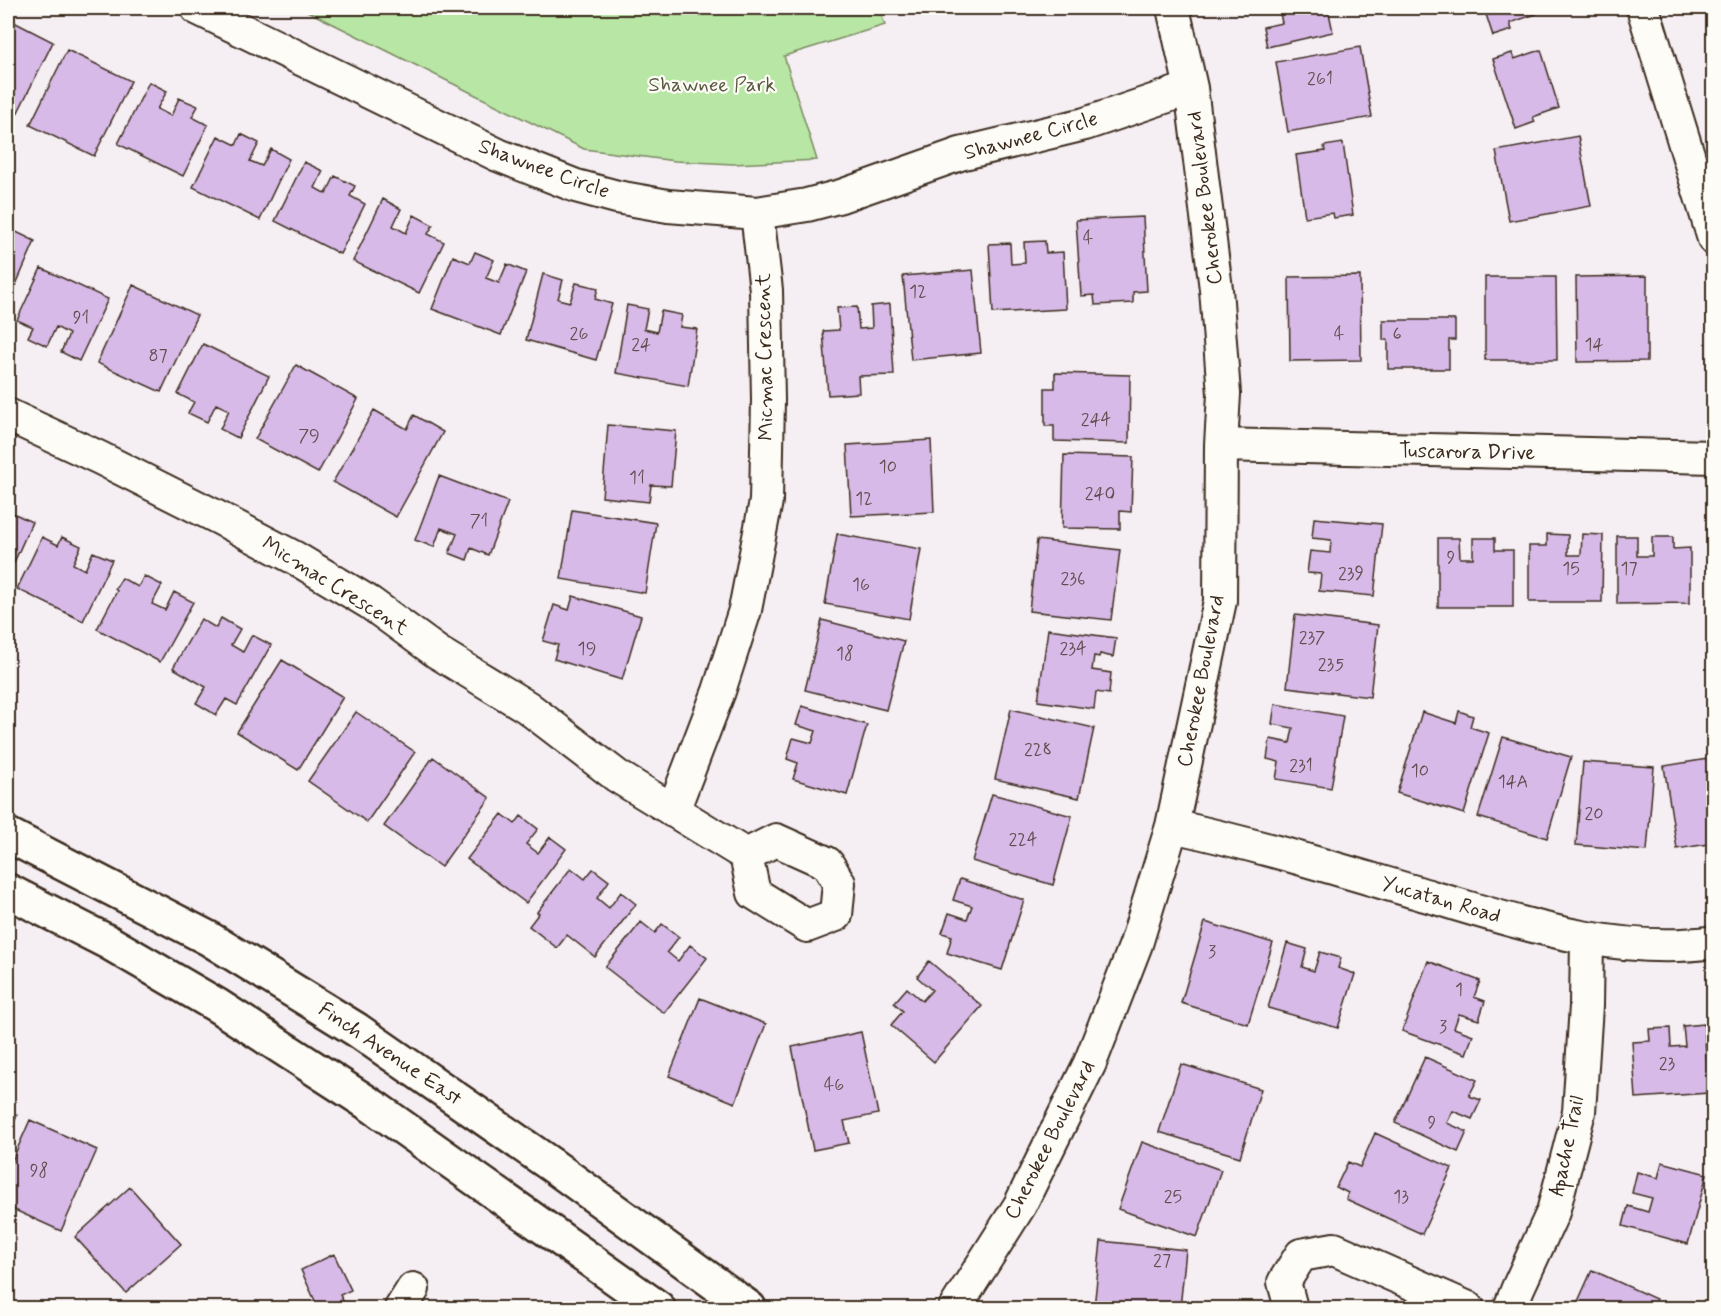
<svg xmlns="http://www.w3.org/2000/svg" width="1721" height="1316" font-family="Mynerve,sans-serif">
<style>
.green{fill:#b8e6a4;stroke:#7a8861;stroke-width:1.5}
.building{fill:#d7bae7;stroke:#3b2a1e;stroke-width:1.5}
.lines{fill:none;stroke-linecap:round;stroke-linejoin:round}
.minor-casing{stroke:#3b2a1e;stroke-width:36}
.secondary-casing{stroke:#3b2a1e;stroke-width:38}
.minor{stroke:#fdfcf7;stroke-width:32}
.secondary{stroke:#fdfcf7;stroke-width:33}
.labels{text-anchor:middle;dominant-baseline:central;stroke-width:4.5;stroke-linejoin:round;paint-order:stroke}
.number-label{font-size:18px;fill:#624e50}
.park-label{font-size:21px;fill:#5a5940;stroke:#fdfcf7}
.street-label{font-size:21px;fill:#3b2a1e;stroke:#fdfcf7}
</style>
<rect width="100%" height="100%" fill="#f5eff4"/>
<filter id="ink" filterUnits="userSpaceOnUse"><feTurbulence type="fractalNoise" baseFrequency=".0167" numOctaves="2"/><feDisplacementMap in="SourceGraphic" scale="12" xChannelSelector="R" yChannelSelector="G"/><feConvolveMatrix kernelMatrix="1 2 1 2 8 2 1 2 1" color-interpolation-filters="sRGB"/></filter>
<g filter="url(#ink)">
<path class="green" d="M 301,8 L 879,8 L 885,25 L 784,56 L 817,160 L 733,164 L 675,161 L 584,149 Z"/>
<path class="building" d="M 1258,8 L 1328,8 L 1333,32 L 1267,47 L 1263,27 L 1282,23 L 1279,8 L 1259,13 Z
M 1484,8 L 1534,8 L 1536,14 L 1510,23 L 1512,30 L 1493,36 Z
M 8,19 L 53,42 L 15,118 L 8,114 Z
M 1360,47 L 1372,117 L 1288,132 L 1276,62 Z
M 67,50 L 131,81 L 94,156 L 30,125 Z
M 1541,50 L 1559,108 L 1533,117 L 1535,122 L 1516,129 L 1493,59 L 1512,53 L 1514,59 Z
M 149,82 L 167,91 L 157,109 L 171,116 L 179,98 L 198,106 L 192,117 L 208,125 L 183,176 L 118,144 Z
M 241,134 L 259,143 L 250,161 L 262,166 L 271,149 L 289,159 L 260,220 L 193,187 L 218,136 L 236,145 Z
M 1578,136 L 1591,206 L 1509,221 L 1496,151 Z
M 1343,143 L 1353,215 L 1334,218 L 1333,213 L 1305,217 L 1296,155 L 1325,151 L 1324,146 Z
M 304,162 L 323,171 L 315,188 L 326,194 L 335,176 L 355,186 L 350,196 L 365,204 L 340,254 L 275,221 Z
M 383,199 L 401,209 L 393,226 L 406,233 L 414,215 L 433,225 L 428,234 L 444,242 L 419,293 L 353,261 Z
M 1143,217 L 1147,291 L 1133,292 L 1133,303 L 1095,305 L 1094,295 L 1081,296 L 1076,220 Z
M 8,228 L 35,241 L 8,303 Z
M 1045,241 L 1046,253 L 1063,252 L 1066,309 L 993,313 L 989,244 L 1010,243 L 1011,264 L 1025,263 L 1024,242 Z
M 475,252 L 494,260 L 486,278 L 499,283 L 507,264 L 526,272 L 501,335 L 432,309 L 453,256 L 470,263 Z
M 41,268 L 108,299 L 79,361 L 61,352 L 69,334 L 56,327 L 47,346 L 28,337 L 33,327 L 17,320 Z
M 973,270 L 981,353 L 911,360 L 903,276 Z
M 543,274 L 563,280 L 558,299 L 570,302 L 576,283 L 598,288 L 595,299 L 612,304 L 596,360 L 526,340 Z
M 1360,276 L 1361,360 L 1290,361 L 1289,277 Z
M 1647,276 L 1647,361 L 1577,362 L 1576,277 Z
M 1485,277 L 1556,277 L 1557,360 L 1485,360 Z
M 133,285 L 197,315 L 161,392 L 97,363 Z
M 890,304 L 894,375 L 858,376 L 859,393 L 828,395 L 823,331 L 839,330 L 837,308 L 857,307 L 859,329 L 872,328 L 871,306 Z
M 627,305 L 648,309 L 644,329 L 657,332 L 661,311 L 682,315 L 680,327 L 697,329 L 688,386 L 616,373 Z
M 1383,320 L 1455,320 L 1455,340 L 1449,340 L 1449,369 L 1388,369 L 1388,340 L 1383,340 Z
M 203,344 L 269,376 L 238,438 L 220,429 L 229,410 L 216,404 L 207,422 L 188,413 L 194,402 L 178,394 Z
M 296,365 L 358,399 L 318,473 L 255,439 Z
M 1055,373 L 1130,375 L 1129,443 L 1054,441 L 1054,426 L 1045,426 L 1045,388 L 1055,388 Z
M 374,410 L 407,429 L 414,415 L 443,432 L 396,517 L 333,482 Z
M 608,425 L 676,431 L 671,486 L 651,485 L 649,502 L 602,497 Z
M 931,440 L 934,512 L 851,516 L 847,445 Z
M 1064,455 L 1133,457 L 1131,512 L 1120,511 L 1120,529 L 1062,528 Z
M 439,476 L 508,502 L 488,555 L 471,548 L 467,560 L 449,553 L 457,534 L 441,528 L 434,547 L 415,540 Z
M 572,510 L 656,523 L 645,593 L 561,579 Z
M 13,513 L 32,522 L 8,576 L 8,526 Z
M 1314,518 L 1382,524 L 1374,596 L 1319,591 L 1321,574 L 1307,573 L 1310,551 L 1330,553 L 1331,540 L 1312,538 Z
M 837,534 L 921,549 L 909,619 L 825,604 Z
M 1547,534 L 1568,535 L 1568,555 L 1581,555 L 1582,534 L 1603,535 L 1602,602 L 1529,602 L 1529,546 L 1547,546 Z
M 1617,536 L 1637,536 L 1637,556 L 1652,556 L 1652,537 L 1673,537 L 1673,549 L 1690,548 L 1690,603 L 1617,604 Z
M 42,537 L 58,545 L 62,537 L 81,546 L 73,564 L 85,570 L 93,552 L 112,560 L 83,621 L 17,589 Z
M 1438,538 L 1459,538 L 1460,558 L 1473,558 L 1473,538 L 1495,538 L 1495,550 L 1513,550 L 1513,607 L 1438,607 Z
M 1037,540 L 1120,550 L 1111,620 L 1029,611 Z
M 144,576 L 162,585 L 152,604 L 165,610 L 174,592 L 193,602 L 160,662 L 97,629 L 117,591 L 115,589 L 122,578 L 138,587 Z
M 573,596 L 641,616 L 622,680 L 554,659 L 558,645 L 543,641 L 554,605 L 569,610 Z
M 1295,615 L 1378,625 L 1370,697 L 1287,687 Z
M 221,618 L 240,629 L 231,645 L 243,652 L 252,635 L 271,645 L 237,705 L 226,699 L 216,715 L 196,703 L 206,687 L 173,668 L 201,619 L 216,628 Z
M 822,620 L 904,641 L 886,710 L 805,690 Z
M 1048,629 L 1116,638 L 1113,657 L 1100,654 L 1099,657 L 1094,656 L 1092,670 L 1111,673 L 1109,694 L 1096,692 L 1094,709 L 1038,701 Z
M 282,660 L 343,697 L 298,770 L 237,732 Z
M 1275,704 L 1343,716 L 1331,788 L 1276,779 L 1279,762 L 1267,759 L 1270,739 L 1290,743 L 1293,728 L 1272,724 Z
M 802,706 L 867,725 L 847,795 L 793,779 L 798,763 L 787,759 L 793,738 L 812,743 L 816,731 L 796,725 Z
M 1011,709 L 1094,728 L 1079,798 L 995,779 Z
M 1459,711 L 1473,716 L 1470,727 L 1489,733 L 1464,814 L 1397,793 L 1422,712 L 1456,723 Z
M 356,712 L 415,752 L 367,822 L 308,781 Z
M 1503,737 L 1571,757 L 1547,838 L 1478,817 Z
M 433,757 L 490,798 L 441,867 L 384,826 Z
M 1714,758 L 1714,843 L 1677,849 L 1664,766 Z
M 1583,762 L 1654,767 L 1647,851 L 1576,845 Z
M 992,794 L 1072,816 L 1053,885 L 972,861 Z
M 502,814 L 515,824 L 521,816 L 538,829 L 526,844 L 538,853 L 550,837 L 566,849 L 526,903 L 467,859 Z
M 571,868 L 585,879 L 593,869 L 609,881 L 597,898 L 609,908 L 621,892 L 636,904 L 595,957 L 567,935 L 557,948 L 529,926 L 539,913 L 537,912 Z
M 960,879 L 1024,900 L 1002,970 L 947,953 L 952,936 L 942,933 L 949,913 L 967,919 L 972,906 L 953,900 Z
M 641,922 L 655,933 L 662,924 L 679,937 L 667,952 L 678,961 L 690,945 L 707,958 L 664,1013 L 605,967 Z
M 1205,922 L 1273,943 L 1248,1024 L 1181,1003 Z
M 1287,943 L 1307,949 L 1302,967 L 1314,971 L 1320,952 L 1341,958 L 1338,968 L 1355,974 L 1338,1028 L 1268,1008 Z
M 929,961 L 982,1006 L 934,1062 L 891,1025 L 903,1011 L 894,1003 L 907,988 L 922,1001 L 932,990 L 917,977 Z
M 1428,961 L 1480,981 L 1474,997 L 1485,1001 L 1479,1020 L 1459,1014 L 1454,1028 L 1473,1035 L 1466,1054 L 1402,1031 Z
M 700,998 L 766,1024 L 735,1103 L 669,1076 Z
M 1704,1024 L 1709,1093 L 1636,1098 L 1632,1042 L 1650,1041 L 1649,1029 L 1670,1028 L 1671,1047 L 1685,1046 L 1683,1026 Z
M 861,1032 L 878,1114 L 844,1121 L 849,1143 L 813,1150 L 792,1047 Z
M 1425,1057 L 1477,1080 L 1469,1096 L 1481,1100 L 1472,1119 L 1453,1111 L 1447,1123 L 1467,1132 L 1458,1152 L 1395,1123 Z
M 1181,1064 L 1261,1089 L 1240,1157 L 1159,1132 Z
M 8,1110 L 17,1115 L 8,1137 Z
M 30,1120 L 97,1150 L 61,1231 L 8,1207 L 8,1170 Z
M 1375,1133 L 1452,1168 L 1422,1234 L 1346,1199 L 1348,1193 L 1336,1187 L 1348,1162 L 1360,1167 Z
M 1142,1142 L 1221,1170 L 1197,1237 L 1118,1209 Z
M 1662,1162 L 1707,1174 L 1688,1244 L 1623,1226 L 1628,1206 L 1648,1212 L 1652,1198 L 1632,1193 L 1637,1172 L 1658,1178 Z
M 130,1187 L 181,1244 L 126,1293 L 75,1237 Z
M 1101,1241 L 1186,1250 L 1180,1308 L 1094,1308 Z
M 334,1254 L 351,1290 L 340,1295 L 347,1308 L 307,1308 L 307,1307 L 316,1303 L 301,1270 Z
M 1592,1270 L 1656,1299 L 1651,1308 L 1575,1308 Z"/>
<g class="lines">
<g class="minor-casing">
<path id="minor" d="M 197,8 L 498,155 L 576,186 L 617,197 L 668,206 L 757,213 L 807,205 L 841,196 L 960,154 L 1085,124 L 1191,88
M 1643,8 L 1714,239
M 8,415 L 100,458 L 219,518 L 295,558 L 370,603 L 437,652 L 527,707 L 617,776 L 746,855 L 754,893 L 807,926 L 836,915 L 839,883 L 827,863 L 776,840 L 746,855
M 1221,445 L 1714,457
M 673,811 L 719,691 L 745,610 L 766,501 L 768,400 L 766,290 L 757,213
M 1172,826 C 1260,845 1346,872 1432,897 C 1524,924 1617,956 1714,942
M 401,1308 L 413,1289
M 955,1308 L 1020,1205 L 1090,1063 L 1136,944 L 1172,826 L 1220,601 L 1221,445 L 1224,394 L 1216,289 L 1191,88 L 1173,8
M 1291,1308 L 1284,1282 L 1301,1255 L 1334,1249 L 1468,1308
M 1510,1308 L 1518,1288 L 1553,1212 L 1579,1112 L 1586,1006 L 1587,939"/>
</g>
<g class="secondary-casing">
<path id="secondary" d="M 8,835 L 208,938 L 357,1030 L 553,1166 L 749,1308
M 8,891 L 108,942 L 218,1006 L 374,1107 L 658,1308"/>
</g>
<use href="#minor" class="minor"/>
<use href="#secondary" class="secondary"/>
</g>
</g>
<g class="labels">
<g class="number-label">
<text x="1320" y="79">261</text>
<text x="1088" y="238">4</text>
<text x="918" y="292">12</text>
<text x="81" y="318">91</text>
<text x="579" y="334">26</text>
<text x="1339" y="334">4</text>
<text x="1397" y="334">6</text>
<text x="641" y="345">24</text>
<text x="1594" y="345">14</text>
<text x="158" y="356">87</text>
<text x="1096" y="420">244</text>
<text x="309" y="436">79</text>
<text x="888" y="467">10</text>
<text x="637" y="478">11</text>
<text x="1100" y="494">240</text>
<text x="864" y="499">12</text>
<text x="479" y="521">71</text>
<text x="1451" y="558">9</text>
<text x="1571" y="569">15</text>
<text x="1629" y="569">17</text>
<text x="1351" y="574">239</text>
<text x="1073" y="579">236</text>
<text x="861" y="585">16</text>
<text x="1312" y="638">237</text>
<text x="587" y="649">19</text>
<text x="1073" y="649">234</text>
<text x="845" y="654">18</text>
<text x="1331" y="665">235</text>
<text x="1038" y="750">228</text>
<text x="1301" y="766">231</text>
<text x="1420" y="771">10</text>
<text x="1513" y="782">14A</text>
<text x="1594" y="814">20</text>
<text x="1023" y="840">224</text>
<text x="1212" y="952">3</text>
<text x="1459" y="990">1</text>
<text x="1443" y="1027">3</text>
<text x="1667" y="1064">23</text>
<text x="834" y="1085">46</text>
<text x="1432" y="1123">9</text>
<text x="39" y="1171">98</text>
<text x="1173" y="1197">25</text>
<text x="1401" y="1197">13</text>
<text x="1162" y="1261">27</text>
</g>
<g class="park-label">
<text x="712" y="85">Shawnee Park</text>
</g>
<g class="street-label">
<text transform="translate(1031 136) rotate(-15)">Shawnee Circle</text>
<text transform="translate(544 169) rotate(20)">Shawnee Circle</text>
<text transform="translate(1205 198) rotate(-97)">Cherokee Boulevard</text>
<text transform="translate(765 357) rotate(-91)">Micmac Crescent</text>
<text transform="translate(1467 452) rotate(1)">Tuscarora Drive</text>
<text transform="translate(335 586) rotate(32)">Micmac Crescent</text>
<text transform="translate(1201 681) rotate(-79)">Cherokee Boulevard</text>
<text transform="translate(1441 900) rotate(16)">Yucatan Road</text>
<text transform="translate(390 1054) rotate(34)">Finch Avenue East</text>
<text transform="translate(1050 1140) rotate(-63)">Cherokee Boulevard</text>
<text transform="translate(1567 1146) rotate(-78)">Apache Trail</text>
</g>
</g>
<rect width="1721" height="1316" fill="none" stroke="#fdfcf7" stroke-width="30"/>
<rect x="15" y="15" width="1691" height="1286" fill="none" stroke="#3b2a1e" stroke-width="2" filter="url(#ink)"/>
</svg>
